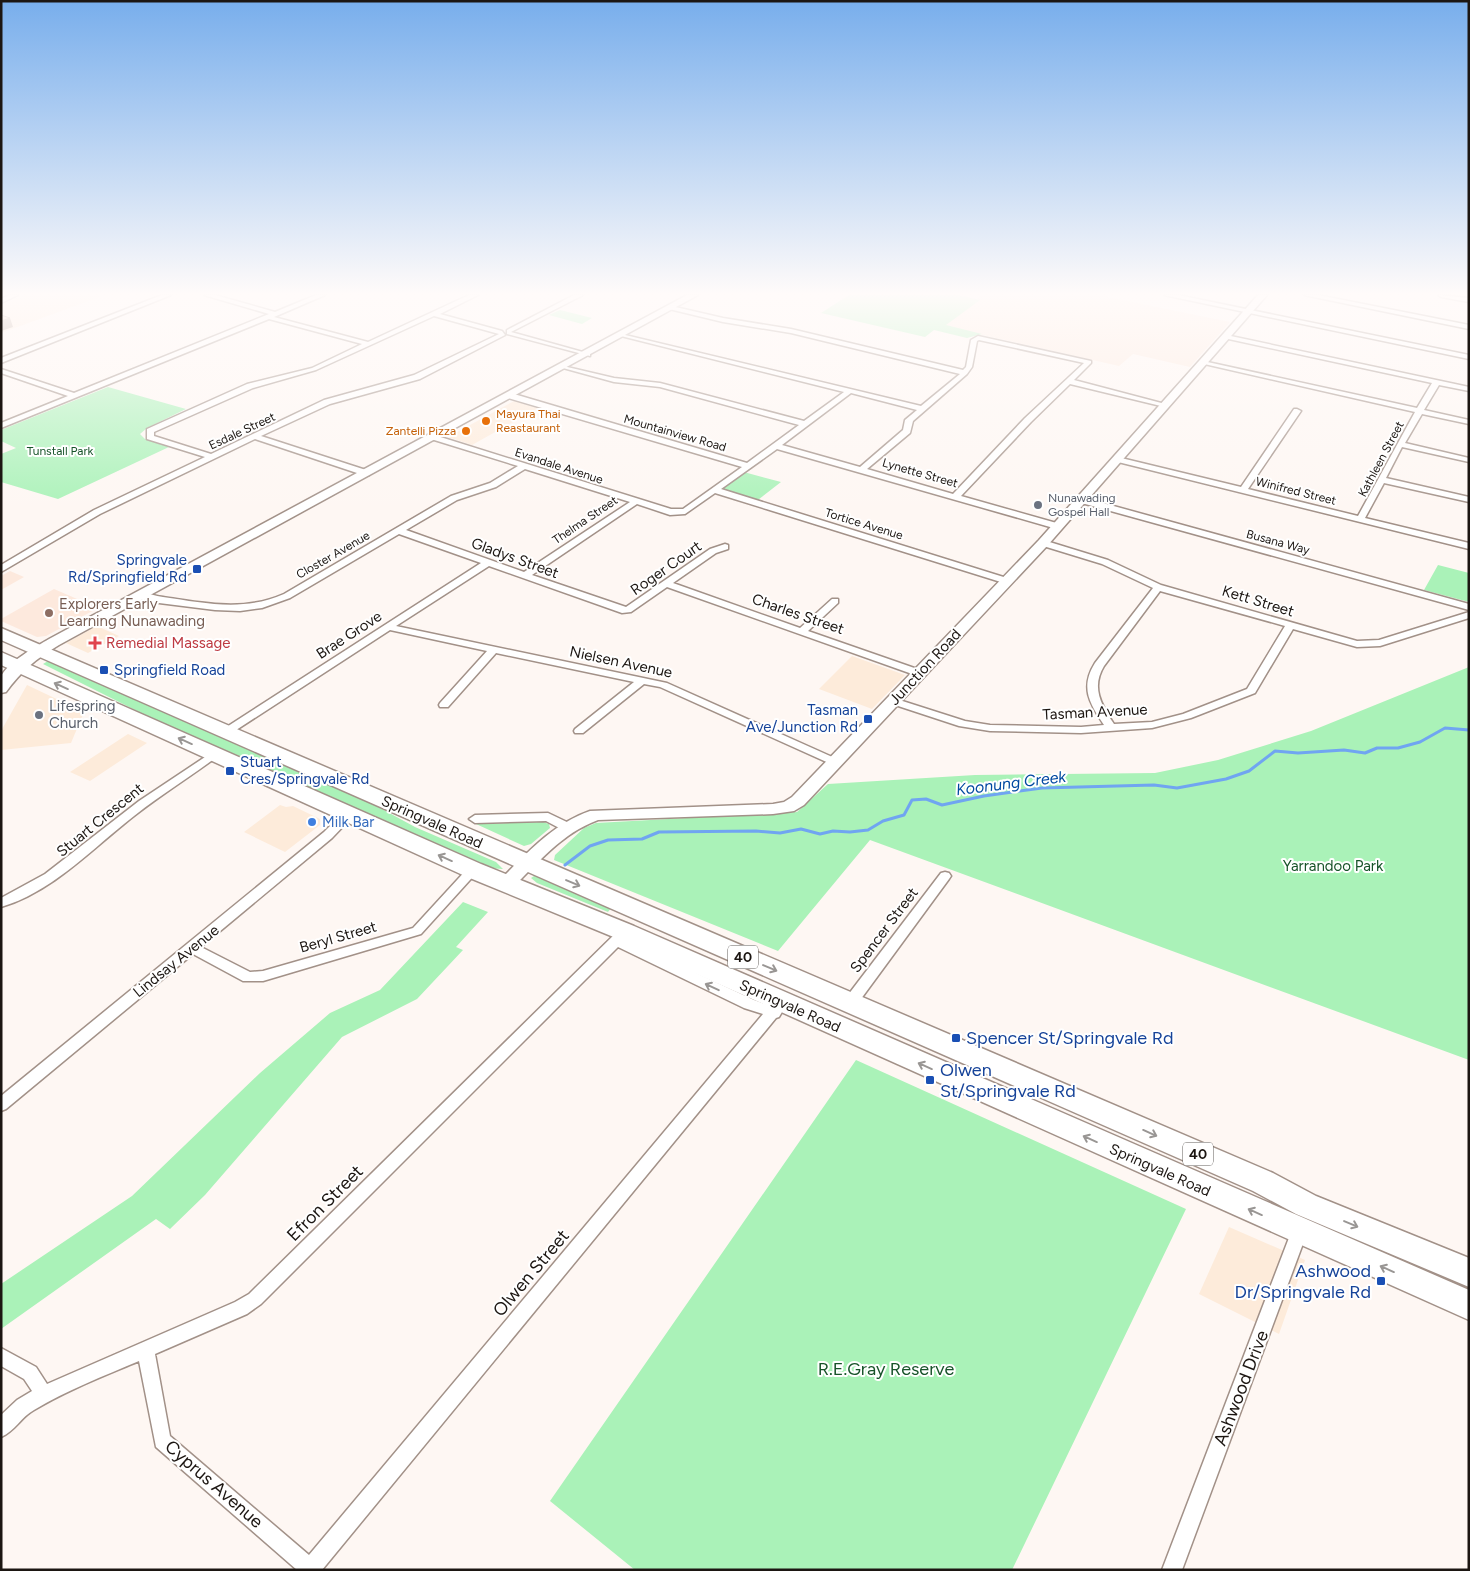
<svg xmlns="http://www.w3.org/2000/svg" width="1470" height="1571" font-family="Figtree,sans-serif">
<style>
.commercial{fill:#fdebda}
.built{fill:#fde9dd}
.green{fill:#aaf2b8}
.lines{fill:none;stroke-linecap:round;stroke-linejoin:round}
.stream{stroke:#70a5f1;stroke-width:3}
.street-casing{stroke:#a29188;stroke-width:3}
.secondary-casing{stroke:#a29188;stroke-width:3}
.highway-casing{stroke:#a29188;stroke-width:3}
.street{fill:#fff;fill-rule:evenodd}
.secondary{fill:#fff;fill-rule:evenodd}
.highway{fill:#fff;fill-rule:evenodd}
.shaded-wall{fill:#aa9182}
.building{fill:#f3cfba;stroke:#aa9182}
.oneway{stroke:#999694}
.food-dot{fill:#e8710a;stroke:#fff;stroke-width:2}
.worship-dot{fill:#6b7280;stroke:#fff;stroke-width:2}
.transit-dot{fill:#1a4fb4;stroke:#fff;stroke-width:2}
.education-dot{fill:#8d6e63;stroke:#fff;stroke-width:2}
.health-dot{fill:#e0444e;stroke:#fff;stroke-width:2}
.shop-dot{fill:#3f7fe0;stroke:#fff;stroke-width:2}
.labels{text-anchor:middle;dominant-baseline:central;stroke-width:4;stroke-linejoin:round;paint-order:stroke}
.far-food-label{font-size:12px;fill:#c56008;stroke:#fff;text-anchor:start}
.far-street-label{font-size:12px;fill:#1c1612;stroke:#fff}
.far-park-label{font-size:12px;fill:#175329;stroke:#fff}
.far-worship-label{font-size:12px;fill:#5b616d;stroke:#fff;text-anchor:start}
.shield{fill:#fff;stroke:#605c59;stroke-width:1}
.shield-label{font-size:14px;font-weight:bold;fill:#1c1612}
.street-label{font-size:15px;fill:#1c1612;stroke:#fff}
.transit-label{font-size:15px;fill:#164399;stroke:#fff;text-anchor:end}
.education-label{font-size:15px;fill:#785e54;stroke:#fff;text-anchor:start}
.health-label{font-size:15px;fill:#be3a42;stroke:#fff;text-anchor:start}
.worship-label{font-size:15px;fill:#5b616d;stroke:#fff;text-anchor:start}
.shop-label{font-size:15px;fill:#366cbe;stroke:#fff;text-anchor:start}
.park-label{font-size:15px;fill:#175329;stroke:#fff}
.water-label{font-size:16px;font-style:italic;fill:#0049a0;stroke:#fff}
.near-transit-label{font-size:18px;fill:#164399;stroke:#fff;text-anchor:start}
.near-street-label{font-size:18px;fill:#1c1612;stroke:#fff}
.near-park-label{font-size:18px;fill:#175329;stroke:#fff}
</style>
<rect width="100%" height="100%" fill="#fef7f3"/>
<path class="commercial" d="M 24,295 L 105,295 L 1,333 L 1,305 Z
M 514,401 L 538,408 L 472,445 L 448,437 Z
M 97,626 L 119,636 L 88,653 L 66,643 Z
M 852,656 L 905,675 L 872,709 L 819,689 Z
M 27,685 L 84,712 L 71,743 L 1,750 L 1,731 Z
M 128,734 L 147,743 L 90,781 L 70,772 Z
M 280,805 L 286,807 L 293,806 L 320,819 L 320,825 L 285,852 L 244,832 Z
M 1229,1227 L 1305,1260 L 1279,1334 L 1199,1294 Z"/>
<path class="built" d="M 981,295 L 1098,295 L 1230,322 L 1190,367 L 1133,354 L 1119,366 L 943,326 L 978,300 L 977,299 Z
M 10,571 L 24,577 L 1,590 L 1,576 Z
M 54,589 L 98,608 L 46,636 L 37,637 L 1,621 L 1,619 Z"/>
<path class="green" d="M 849,295 L 959,295 L 980,300 L 946,325 L 982,334 L 967,338 L 934,330 L 925,337 L 821,313 Z
M 560,310 L 592,318 L 582,324 L 549,315 Z
M 108,387 L 186,409 L 147,428 L 140,434 L 145,439 L 169,447 L 58,499 L 1,482 L 1,454 L 16,448 L 1,441 L 1,430 Z
M 740,471 L 781,482 L 754,503 L 714,490 Z
M 1438,565 L 1469,573 L 1469,602 L 1424,590 Z
M 48,661 L 360,797 L 415,827 L 496,862 L 503,869 L 487,868 L 173,729 L 43,664 Z
M 1469,667 L 1469,1060 L 870,840 L 778,951 L 554,860 L 555,855 L 584,828 L 596,823 L 797,812 L 828,784 L 975,775 L 1155,773 L 1218,760 L 1311,731 Z
M 543,822 L 549,824 L 550,828 L 531,844 L 524,846 L 476,824 Z
M 534,876 L 545,878 L 611,908 L 608,912 L 537,883 L 531,878 Z
M 463,902 L 488,912 L 456,947 L 463,950 L 417,999 L 342,1037 L 205,1195 L 170,1229 L 156,1219 L 1,1329 L 1,1284 L 132,1196 L 260,1073 L 330,1013 L 380,990 Z
M 856,1060 L 1186,1209 L 1012,1570 L 635,1570 L 550,1501 Z"/>
<g class="lines">
<path class="stream" d="M 565,865 L 590,846 L 608,840 L 642,839 L 659,832 L 756,831 L 780,833 L 801,829 L 820,834 L 833,831 L 850,832 L 868,830 L 883,821 L 904,815 L 912,800 L 926,799 L 942,805 L 984,796 L 1042,788 L 1154,785 L 1177,788 L 1226,779 L 1249,771 L 1275,751 L 1298,753 L 1344,750 L 1365,753 L 1377,748 L 1398,748 L 1420,742 L 1445,728 L 1469,730"/>
<g class="street-casing">
<path id="street" d="M 9,295 L 18,295 L 1,303 L 1,299 Z
M 162,295 L 171,295 L 1,363 L 1,358 Z
M 204,295 L 215,295 L 275,312 L 316,295 L 325,295 L 274,317 L 368,342 L 469,295 L 478,295 L 440,314 L 502,331 L 505,335 L 420,379 L 330,404 L 261,436 L 369,471 L 369,475 L 363,475 L 255,439 L 100,514 L 1,572 L 1,565 L 94,510 L 205,457 L 147,439 L 147,429 L 247,384 L 312,368 L 362,344 L 269,319 L 1,428 L 1,423 L 68,396 L 1,373 L 1,369 L 74,393 L 269,314 ZM 434,316 L 499,334 L 414,375 L 324,400 L 211,454 L 154,436 L 154,432 L 253,388 L 316,370 Z
M 574,295 L 583,295 L 511,332 L 590,354 L 590,356 L 507,334 L 507,330 Z
M 1164,295 L 1178,295 L 1469,355 L 1469,359 Z
M 1304,295 L 1318,295 L 1469,325 L 1469,329 Z
M 1438,295 L 1469,298 L 1469,302 L 1441,297 Z
M 671,306 L 723,318 L 791,329 L 963,370 L 966,367 L 971,340 L 978,336 L 1091,361 L 1091,363 L 1074,380 L 1169,405 L 1165,407 L 1070,384 L 1031,422 L 961,496 L 1060,524 L 1060,528 L 1057,529 L 777,449 L 721,489 L 1010,579 L 1010,583 L 1004,583 L 715,493 L 685,514 L 670,515 L 637,504 L 532,575 L 626,607 L 710,549 L 725,544 L 728,545 L 728,549 L 716,553 L 673,583 L 800,628 L 832,599 L 838,599 L 838,603 L 808,631 L 923,671 L 924,673 L 923,675 L 915,675 L 667,587 L 631,612 L 622,613 L 489,566 L 396,626 L 667,683 L 839,760 L 841,762 L 839,764 L 831,764 L 660,687 L 644,684 L 583,733 L 575,733 L 574,731 L 575,729 L 634,682 L 496,653 L 448,707 L 440,707 L 439,705 L 440,703 L 487,651 L 390,630 L 230,734 L 222,734 L 221,732 L 222,730 L 481,563 L 399,534 L 290,598 L 262,608 L 240,611 L 215,610 L 151,602 L 137,597 L 137,593 C 145,592 155,596 163,597 C 205,603 243,612 284,594 L 451,496 L 490,483 L 518,466 L 431,439 L 431,435 L 434,435 L 671,509 L 683,509 L 742,467 L 508,398 L 508,394 L 514,394 L 747,463 L 799,425 L 660,387 L 614,382 L 563,368 L 563,366 L 614,378 L 660,383 L 804,421 L 844,392 L 621,336 L 621,334 L 921,406 L 960,374 L 791,333 L 723,322 L 669,309 L 669,307 ZM 979,340 L 1084,363 L 1025,418 L 953,494 L 867,469 L 910,433 L 913,421 L 967,374 L 972,367 L 977,341 ZM 851,393 L 917,410 L 905,420 L 903,430 L 860,467 L 782,445 ZM 525,469 L 630,502 L 524,572 L 406,530 L 457,500 L 496,487 Z
M 1226,335 L 1469,387 L 1469,391 L 1439,385 L 1424,410 L 1469,420 L 1469,424 L 1422,414 L 1405,443 L 1469,458 L 1469,462 L 1402,447 L 1386,478 L 1469,497 L 1469,502 L 1384,483 L 1365,518 L 1469,543 L 1469,549 L 1114,461 L 1114,457 L 1117,457 L 1241,487 L 1294,409 L 1297,409 L 1301,411 L 1248,489 L 1358,516 L 1415,412 L 1200,363 L 1203,361 L 1417,408 L 1432,383 L 1224,338 L 1223,337 Z
M 1081,497 L 1469,604 L 1469,610 L 1078,502 L 1078,498 Z
M 1043,540 L 1108,560 L 1161,585 L 1357,641 L 1379,640 L 1469,612 L 1469,618 L 1380,646 L 1357,647 L 1293,629 L 1255,693 L 1191,718 L 1152,728 L 1081,733 L 990,731 L 959,726 L 889,703 L 888,701 L 893,698 L 965,721 L 990,725 L 1081,727 L 1104,725 C 1089,703 1080,687 1095,663 L 1153,588 L 1102,564 L 1040,545 L 1039,543 ZM 1160,591 L 1285,626 L 1247,689 L 1183,714 L 1152,722 L 1114,724 C 1101,705 1091,687 1104,666 Z
M 214,751 L 219,754 L 218,756 C 187,779 154,799 124,824 C 87,854 49,893 1,907 L 1,898 L 45,874 L 139,801 Z
M 348,811 L 354,815 L 332,838 L 201,947 L 250,972 L 263,971 L 413,928 L 469,867 L 477,867 L 479,870 L 421,934 L 263,981 L 243,981 L 193,954 L 6,1109 L 1,1111 L 1,1096 L 324,832 L 344,812 Z
M 548,813 L 571,824 L 573,827 L 571,830 L 563,830 L 546,821 L 475,823 L 469,819 L 475,815 Z
M 945,872 L 949,873 L 951,876 L 949,879 L 855,1007 L 850,1008 L 845,1007 L 843,1003 L 845,999 L 941,873 Z
M 625,927 L 630,929 L 631,932 L 625,940 L 754,1000 L 770,1006 C 775,1000 778,996 786,998 L 788,1002 L 779,1017 L 776,1018 L 322,1570 L 297,1570 L 156,1447 L 139,1361 C 104,1376 67,1390 34,1410 C 21,1417 15,1431 1,1437 L 1,1415 L 17,1400 L 32,1391 L 24,1379 L 1,1366 L 1,1348 L 36,1367 L 47,1384 L 235,1302 L 249,1294 L 620,929 ZM 618,947 L 744,1008 L 763,1014 L 309,1555 L 170,1436 L 155,1354 L 247,1314 L 261,1304 Z
M 1300,1223 L 1306,1225 L 1308,1230 L 1182,1570 L 1162,1570 L 1292,1230 L 1294,1225 Z"/>
</g>
<g class="secondary-casing">
<path id="secondary" d="M 687,295 L 698,295 L 59,645 C 37,658 21,671 6,692 L 1,693 C 1,689 0,681 1,677 C 6,663 37,646 49,639 Z
M 1258,295 L 1267,295 L 1047,546 L 804,805 L 794,811 L 773,814 L 598,820 C 562,833 538,863 512,888 L 506,890 L 500,888 L 497,884 L 500,880 C 528,852 553,824 590,811 L 773,804 L 784,802 L 792,797 L 1039,540 Z"/>
</g>
<g class="highway-casing">
<path id="highway" d="M 1,628 L 1273,1173 L 1316,1196 L 1469,1258 L 1469,1287 L 1296,1214 L 1253,1191 L 1,640 Z
M 1,652 L 481,864 L 634,926 L 1469,1290 L 1469,1320 L 616,938 L 465,876 L 1,665 Z"/>
</g>
<use href="#street" class="street"/>
<use href="#secondary" class="secondary"/>
<use href="#highway" class="highway"/>
</g>
<path class="shaded-wall" d="M 10,318 L 13,327 L 1,331 L 1,321 Z"/>
<path class="building" d="M 1,315 L 10,318 L 1,321 Z"/>
<defs><path id="oneway-shaft" d="M-6 0H5M1.5-3L5.5 0L1.5 3" fill="none" stroke-width="1.6" stroke-linecap="round" stroke-linejoin="round" transform="scale(1.25)"/></defs>
<g class="oneway">
<use href="#oneway-shaft" transform="translate(61 686) rotate(-156)"/>
<use href="#oneway-shaft" transform="translate(185 741) rotate(-156)"/>
<use href="#oneway-shaft" transform="translate(445 858) rotate(-156)"/>
<use href="#oneway-shaft" transform="translate(573 883) rotate(23)"/>
<use href="#oneway-shaft" transform="translate(770 968) rotate(23)"/>
<use href="#oneway-shaft" transform="translate(712 987) rotate(-155)"/>
<use href="#oneway-shaft" transform="translate(925 1066) rotate(-156)"/>
<use href="#oneway-shaft" transform="translate(1150 1133) rotate(24)"/>
<use href="#oneway-shaft" transform="translate(1090 1139) rotate(-156)"/>
<use href="#oneway-shaft" transform="translate(1255 1212) rotate(-156)"/>
<use href="#oneway-shaft" transform="translate(1351 1224) rotate(23)"/>
<use href="#oneway-shaft" transform="translate(1387 1269) rotate(-156)"/>
</g>
<linearGradient id="sky" x2="0" y2="1"><stop stop-color="#78aeec"/><stop offset="0.57" stop-color="#fffbfa"/><stop offset="1" stop-color="#fffbfa" stop-opacity="0"/></linearGradient>
<rect width="1470" height="515" fill="url(#sky)"/>
<g class="food-dot">
<circle cx="486" cy="421" r="5"/>
<circle cx="466" cy="431" r="5"/>
</g>
<g class="worship-dot">
<circle cx="1038" cy="505" r="5"/>
<circle cx="39" cy="715" r="5"/>
</g>
<g class="transit-dot">
<rect x="192" y="564" width="10" height="10" rx="2.5"/>
<rect x="99" y="665" width="10" height="10" rx="2.5"/>
<rect x="863" y="714" width="10" height="10" rx="2.5"/>
<rect x="225" y="766" width="10" height="10" rx="2.5"/>
<rect x="951" y="1033" width="10" height="10" rx="2.5"/>
<rect x="925" y="1075" width="10" height="10" rx="2.5"/>
<rect x="1376" y="1276" width="10" height="10" rx="2.5"/>
</g>
<circle class="education-dot" cx="49" cy="613" r="5"/>
<path class="health-dot" d="M92.5 635.5h5v5h5v5h-5v5h-5v-5h-5v-5h5z"/>
<circle class="shop-dot" cx="312" cy="822" r="5"/>
<g class="labels">
<g class="far-food-label">
<text x="496" y="414">Mayura Thai<tspan x="496" dy="14">Reastaurant</tspan></text>
<text x="456" y="431" text-anchor="end">Zantelli Pizza</text>
</g>
<g class="far-street-label">
<text transform="translate(242 431) rotate(-25)">Esdale Street</text>
<text transform="translate(675 433) rotate(16)">Mountainview Road</text>
<text transform="translate(1381 459) rotate(-62)">Kathleen Street</text>
<text transform="translate(559 466) rotate(18)">Evandale Avenue</text>
<text transform="translate(920 473) rotate(16)">Lynette Street</text>
<text transform="translate(1296 491) rotate(14)">Winifred Street</text>
<text transform="translate(585 520) rotate(-34)">Thelma Street</text>
<text transform="translate(864 524) rotate(17)">Tortice Avenue</text>
<text transform="translate(1278 542) rotate(15)">Busana Way</text>
<text transform="translate(333 555) rotate(-30)">Closter Avenue</text>
</g>
<g class="far-park-label">
<text x="60" y="451">Tunstall Park</text>
</g>
<g class="far-worship-label">
<text x="1048" y="498">Nunawading<tspan x="1048" dy="14">Gospel Hall</tspan></text>
</g>
<g class="shield">
<rect x="728" y="945.5" width="30" height="23" rx="4"/>
<rect x="1183" y="1142.5" width="30" height="23" rx="4"/>
</g>
<g class="shield-label">
<text x="743" y="957">40</text>
<text x="1198" y="1154">40</text>
</g>
<g class="street-label">
<text transform="translate(515 558) rotate(20)">Gladys Street</text>
<text transform="translate(666 568) rotate(-35)">Roger Court</text>
<text transform="translate(1258 601) rotate(17)">Kett Street</text>
<text transform="translate(798 614) rotate(19)">Charles Street</text>
<text transform="translate(349 635) rotate(-33)">Brae Grove</text>
<text transform="translate(621 662) rotate(12)">Nielsen Avenue</text>
<text transform="translate(925 667) rotate(-47)">Junction Road</text>
<text transform="translate(1095 712) rotate(-3)">Tasman Avenue</text>
<text transform="translate(100 820) rotate(-39)">Stuart Crescent</text>
<text transform="translate(432 822) rotate(24)">Springvale Road</text>
<text transform="translate(884 930) rotate(-53)">Spencer Street</text>
<text transform="translate(338 937) rotate(-16)">Beryl Street</text>
<text transform="translate(176 961) rotate(-39)">Lindsay Avenue</text>
<text transform="translate(790 1006) rotate(24)">Springvale Road</text>
<text transform="translate(1160 1170) rotate(24)">Springvale Road</text>
</g>
<g class="transit-label">
<text x="187" y="560">Springvale<tspan x="187" dy="17">Rd/Springfield Rd</tspan></text>
<text x="114" y="670" text-anchor="start">Springfield Road</text>
<text x="858" y="710">Tasman<tspan x="858" dy="17">Ave/Junction Rd</tspan></text>
<text x="240" y="762" text-anchor="start">Stuart<tspan x="240" dy="17">Cres/Springvale Rd</tspan></text>
</g>
<g class="education-label">
<text x="59" y="604">Explorers Early<tspan x="59" dy="17">Learning Nunawading</tspan></text>
</g>
<g class="health-label">
<text x="106" y="643">Remedial Massage</text>
</g>
<g class="worship-label">
<text x="49" y="706">Lifespring<tspan x="49" dy="17">Church</tspan></text>
</g>
<g class="shop-label">
<text x="322" y="822">Milk Bar</text>
</g>
<g class="park-label">
<text x="1333" y="866">Yarrandoo Park</text>
</g>
<g class="water-label">
<text transform="translate(1011 783) rotate(-7)">Koonung Creek</text>
</g>
<g class="near-transit-label">
<text x="966" y="1038">Spencer St/Springvale Rd</text>
<text x="940" y="1070">Olwen<tspan x="940" dy="21">St/Springvale Rd</tspan></text>
<text x="1371" y="1271" text-anchor="end">Ashwood<tspan x="1371" dy="21">Dr/Springvale Rd</tspan></text>
</g>
<g class="near-street-label">
<text transform="translate(325 1203) rotate(-45)">Efron Street</text>
<text transform="translate(531 1273) rotate(-50)">Olwen Street</text>
<text transform="translate(1241 1388) rotate(-69)">Ashwood Drive</text>
<text transform="translate(214 1484) rotate(41)">Cyprus Avenue</text>
</g>
<g class="near-park-label">
<text x="886" y="1369">R.E.Gray Reserve</text>
</g>
</g>
<rect width="1470" height="1571" fill="none" stroke="#1c1612" stroke-width="5"/>
</svg>
